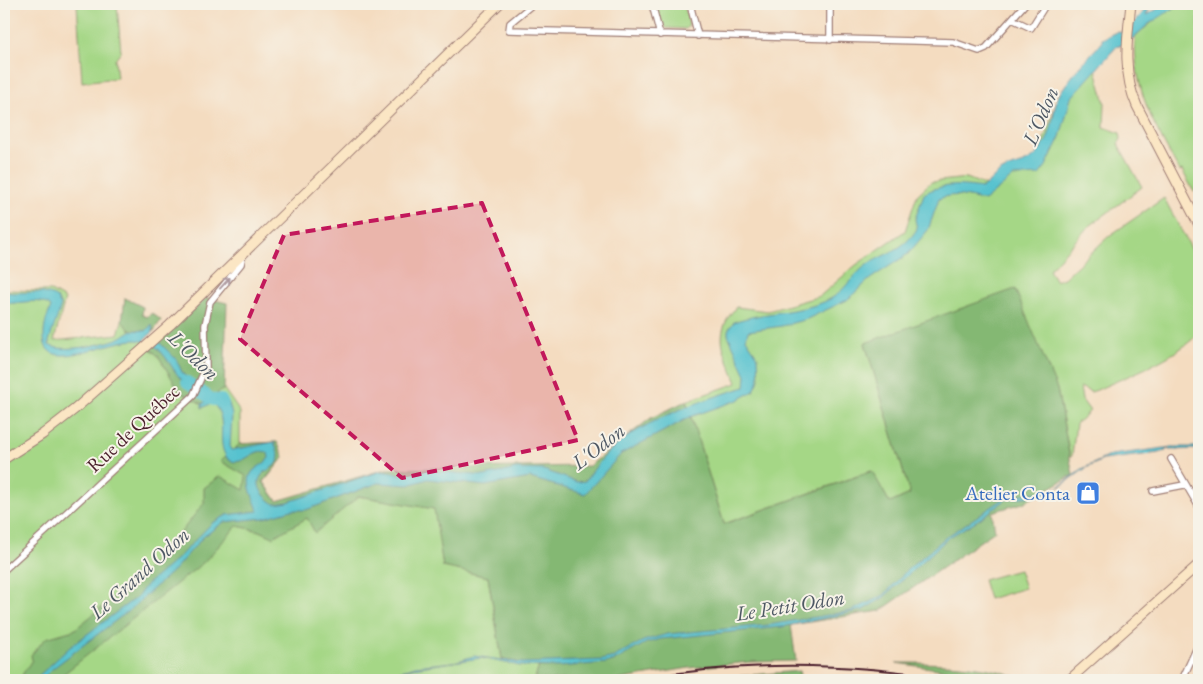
<svg xmlns="http://www.w3.org/2000/svg" width="1203" height="684" font-family="'EB Garamond',serif">
<style>
.green{fill:#a5d786;stroke:#787b58}
.forest{fill:#84b873;stroke:#676c4f}
.water{fill:#56c2cf;stroke:#50707d}
.lines{fill:none;stroke-linecap:round;stroke-linejoin:round}
.river{stroke:#56c2cf;stroke-width:12}
.minor-casing{stroke:#9f7e76;stroke-width:8}
.secondary-casing{stroke:#9f7e76;stroke-width:11}
.minor{stroke:#fff;stroke-width:5.5}
.secondary{stroke:#fbe6c4;stroke-width:9}
.rail{stroke:#4a1f2b;stroke-width:2}
.oneway{stroke:#ae9aa0}
.marked{fill:#c2185b;fill-opacity:0.2;stroke:#c2185b;stroke-width:4;stroke-dasharray:10 6;stroke-linejoin:round}
.labels{text-anchor:middle;dominant-baseline:central;stroke-width:4;stroke-linejoin:round;paint-order:stroke}
.street-label{font-size:20px;fill:#4a1f2b;stroke:#f7f3e8}
.shop-label{font-size:20px;fill:#366cbe;stroke:#f7f3e8;text-anchor:end}
.water-label{font-size:21px;font-style:italic;fill:#4e5864;stroke:#f7f3e8}
</style>
<rect width="100%" height="100%" fill="#f7f3e8"/>
<filter id="ink" filterUnits="userSpaceOnUse"><feTurbulence type="fractalNoise" baseFrequency=".02" numOctaves="2"/><feDisplacementMap in="SourceGraphic" scale="10" xChannelSelector="R" yChannelSelector="G"/><feConvolveMatrix kernelMatrix="1 2 1 2 8 2 1 2 1" color-interpolation-filters="sRGB"/></filter>
<filter id="wash" filterUnits="userSpaceOnUse"><feTurbulence type="fractalNoise" baseFrequency=".0096" numOctaves="4" result="noise"/><feDisplacementMap in="SourceGraphic" scale="20" xChannelSelector="R" yChannelSelector="G"/><feGaussianBlur stdDeviation="1.12" result="paint"/><feColorMatrix in="noise" values="0 0 0 0 0 0 0 0 0 0 0 0 0 0 0 0 0 1.4 0 .05"/><feComposite in="paint" operator="in"/></filter>
<g filter="url(#wash)">
<rect width="100%" height="100%" fill="#f4dcc0"/>
<path class="green" d="M 77,4 L 117,4 L 121,52 L 115,60 L 117,78 L 82,82 Z
M 656,4 L 684,4 L 689,25 L 686,29 L 666,28 L 660,22 Z
M 1180,4 L 1199,4 L 1199,190 L 1194,192 L 1182,170 L 1179,171 C 1153,122 1134,93 1135,36 L 1156,19 Z
M 1095,65 L 1105,103 L 1104,127 L 1120,133 L 1121,139 L 1118,144 L 1142,187 L 1087,228 L 1049,270 L 1056,281 L 1064,278 L 1109,236 L 1164,198 L 1199,263 L 1199,333 C 1173,360 1131,374 1097,390 L 1091,392 L 1080,387 L 1082,400 L 1090,411 L 1076,424 L 1072,456 L 1070,457 L 1057,389 L 865,343 L 910,494 L 890,503 L 871,471 L 724,524 L 686,401 L 737,383 C 725,351 711,337 736,307 L 768,311 L 820,296 L 856,265 L 905,231 L 917,195 L 931,182 L 967,178 L 989,187 L 1014,167 L 1034,167 L 1058,99 Z
M 4,288 L 5,290 L 51,291 L 65,299 L 54,341 L 118,334 L 122,321 L 159,357 L 181,392 L 202,404 L 224,389 L 240,412 L 240,444 L 277,442 L 284,457 L 264,482 L 277,501 C 327,486 383,500 435,509 L 443,566 L 488,577 L 502,659 L 539,667 L 534,680 L 4,680 Z
M 1019,570 L 1025,588 L 989,599 L 983,580 Z"/>
<path class="forest" d="M 1015,289 L 1057,389 L 1073,475 L 1023,503 L 992,512 L 995,531 L 880,611 L 791,625 L 796,661 L 750,662 L 689,668 L 617,680 L 534,680 L 539,667 L 502,659 L 488,577 L 443,567 L 434,509 L 359,496 L 315,533 L 307,518 L 273,537 L 260,531 L 237,526 L 204,562 L 56,680 L 28,680 L 22,675 L 32,660 L 31,655 L 46,638 L 74,630 L 137,579 L 170,546 L 204,503 L 204,488 L 220,476 L 244,490 L 246,476 L 220,461 L 240,444 L 277,442 L 284,457 L 263,482 L 277,501 L 386,469 L 589,466 L 651,418 L 686,401 L 724,524 L 872,471 L 890,503 L 910,494 L 865,343 Z
M 125,298 L 143,307 L 142,315 L 147,317 L 152,313 L 161,320 L 153,332 L 152,325 L 146,331 L 130,330 L 122,321 Z
M 206,298 L 227,303 L 224,389 L 202,404 L 180,392 L 159,357 L 151,349 Z
M 896,663 C 932,663 991,663 1023,680 L 997,680 L 959,672 Z
M 799,671 L 801,680 L 692,680 Z"/>
<path class="water" d="M 1148,4 L 1152,4 L 1146,15 L 1167,4 L 1180,4 L 1149,24 L 1124,46 L 1118,45 L 1071,98 L 1060,137 L 1046,166 L 1039,175 L 1013,177 L 984,201 C 971,197 952,192 939,199 L 928,230 L 908,254 L 870,279 L 847,300 L 807,319 L 782,326 L 748,331 L 746,339 L 758,357 L 759,380 L 754,391 L 738,400 L 690,417 L 621,454 L 585,494 L 530,478 L 485,486 L 428,479 L 409,485 L 378,483 L 306,510 L 292,510 L 264,518 L 224,522 L 203,537 L 175,569 L 131,609 L 52,669 L 41,680 L 34,680 L 70,647 L 138,596 L 146,585 L 178,558 L 212,523 L 227,515 L 258,511 C 255,499 243,482 253,471 C 258,466 265,464 269,458 L 268,453 C 254,445 244,468 229,460 C 213,444 231,419 212,403 L 202,408 L 202,404 L 215,396 L 229,403 L 232,415 L 230,448 L 231,450 L 274,442 L 279,455 L 278,462 C 274,467 270,468 265,472 C 251,483 264,498 275,504 L 288,502 L 381,471 L 406,475 L 428,470 L 484,476 L 516,469 L 544,470 L 577,482 L 585,481 C 594,470 602,457 613,448 C 646,419 703,400 745,387 L 746,375 L 728,335 L 728,330 L 734,322 C 762,311 811,313 835,296 C 847,287 855,273 868,264 C 886,253 905,249 917,229 L 915,219 L 924,194 C 941,183 963,185 982,188 C 988,185 993,177 999,173 C 1016,162 1028,167 1041,149 C 1053,134 1052,117 1057,99 C 1060,89 1094,49 1102,43 L 1102,39 L 1118,31 L 1120,33 C 1132,24 1141,18 1148,4 Z
M 4,292 C 20,295 43,288 57,298 L 61,306 L 49,341 L 49,345 C 61,353 100,345 114,340 C 130,335 125,328 146,331 L 152,324 L 153,332 L 146,338 L 145,342 C 120,329 33,389 45,325 C 46,318 49,313 51,307 C 38,296 20,305 5,303 Z
M 159,342 L 176,359 L 183,374 L 196,385 L 193,389 C 175,379 171,359 155,346 Z
M 1172,447 L 1199,447 L 1199,449 L 1169,450 L 1168,448 L 1165,449 L 1166,451 L 1159,453 L 1103,460 L 1086,468 L 1050,494 L 1007,499 L 981,518 L 948,538 L 883,598 L 863,610 L 782,627 L 661,639 L 646,643 L 616,660 L 606,663 L 558,667 L 520,666 L 481,658 L 412,668 L 373,680 L 415,666 L 454,662 L 474,656 L 522,663 L 601,660 L 614,657 L 643,641 L 667,634 L 769,625 L 851,611 L 884,595 L 907,570 L 946,537 L 1002,500 L 1015,495 L 1055,490 L 1082,469 L 1111,455 Z"/>
<g class="lines">
<path class="river" d="M 187,382 L 213,400 L 221,400 L 223,404"/>
</g>
</g>
<g filter="url(#ink)">
<g class="lines">
<g class="minor-casing">
<path id="minor" d="M 533,4 L 510,23 L 509,30 L 953,42 L 979,51 L 986,48 L 1025,4
M 652,4 L 660,35
M 690,4 L 698,36
M 1012,19 L 1031,28 L 1046,4
M 830,40 L 830,4
M 1171,459 L 1199,507
M 1153,491 L 1184,485
M 4,570 L 193,396 L 206,367 L 205,325 L 210,302 L 241,264 L 243,255
M 1182,680 L 1199,643"/>
</g>
<g class="secondary-casing">
<path id="secondary" d="M 1131,4 C 1127,39 1122,73 1137,106 L 1199,225
M 4,459 L 43,434 L 75,409 L 170,325 L 499,4
M 1069,680 L 1199,564"/>
</g>
<use href="#minor" class="minor"/>
<use href="#secondary" class="secondary"/>
<path class="rail" d="M 634,680 C 742,660 850,662 957,680"/>
</g>
<defs><path id="oneway-shaft" d="M-6 0H5M1.5-3L5.5 0L1.5 3" fill="none" stroke-width="1.6" stroke-linecap="round" stroke-linejoin="round" transform="scale(1.25)"/></defs>
<use class="oneway" href="#oneway-shaft" transform="translate(225 283) rotate(-48)"/>
</g>
<path class="marked" d="M 482,203 L 578,440 L 402,478 L 240,339 L 284,235 Z"/>
<defs>
<g id="shop-square" transform="scale(1.25)"><rect x="-9" y="-9" width="18" height="18" rx="4" fill="#3f7fe0" stroke="#f7f3e8"/><path d="M-5-2.5h2.3a2.7 3.5 0 0 1 5.4 0H5L5.5 6h-11ZM-1.5-2.5h3a1.5 2.3 0 0 0-3 0Z" fill="#fff"/></g>
</defs>
<g fill-rule="evenodd">
<use href="#shop-square" x="1088" y="493"/>
</g>
<g class="labels">
<g class="street-label">
<text transform="translate(133 428) rotate(-43)">Rue de Québec</text>
</g>
<g class="shop-label">
<text x="1070" y="493">Atelier Conta</text>
</g>
<g class="water-label">
<text transform="translate(1040 116) rotate(-67)">L'Odon</text>
<text transform="translate(194 355) rotate(44)">L'Odon</text>
<text transform="translate(598 446) rotate(-38)">L'Odon</text>
<text transform="translate(139 573) rotate(-42)">Le Grand Odon</text>
<text transform="translate(790 605) rotate(-9)">Le Petit Odon</text>
</g>
</g>
<rect width="1203" height="684" fill="none" stroke="#f7f3e8" stroke-width="20"/>
</svg>
